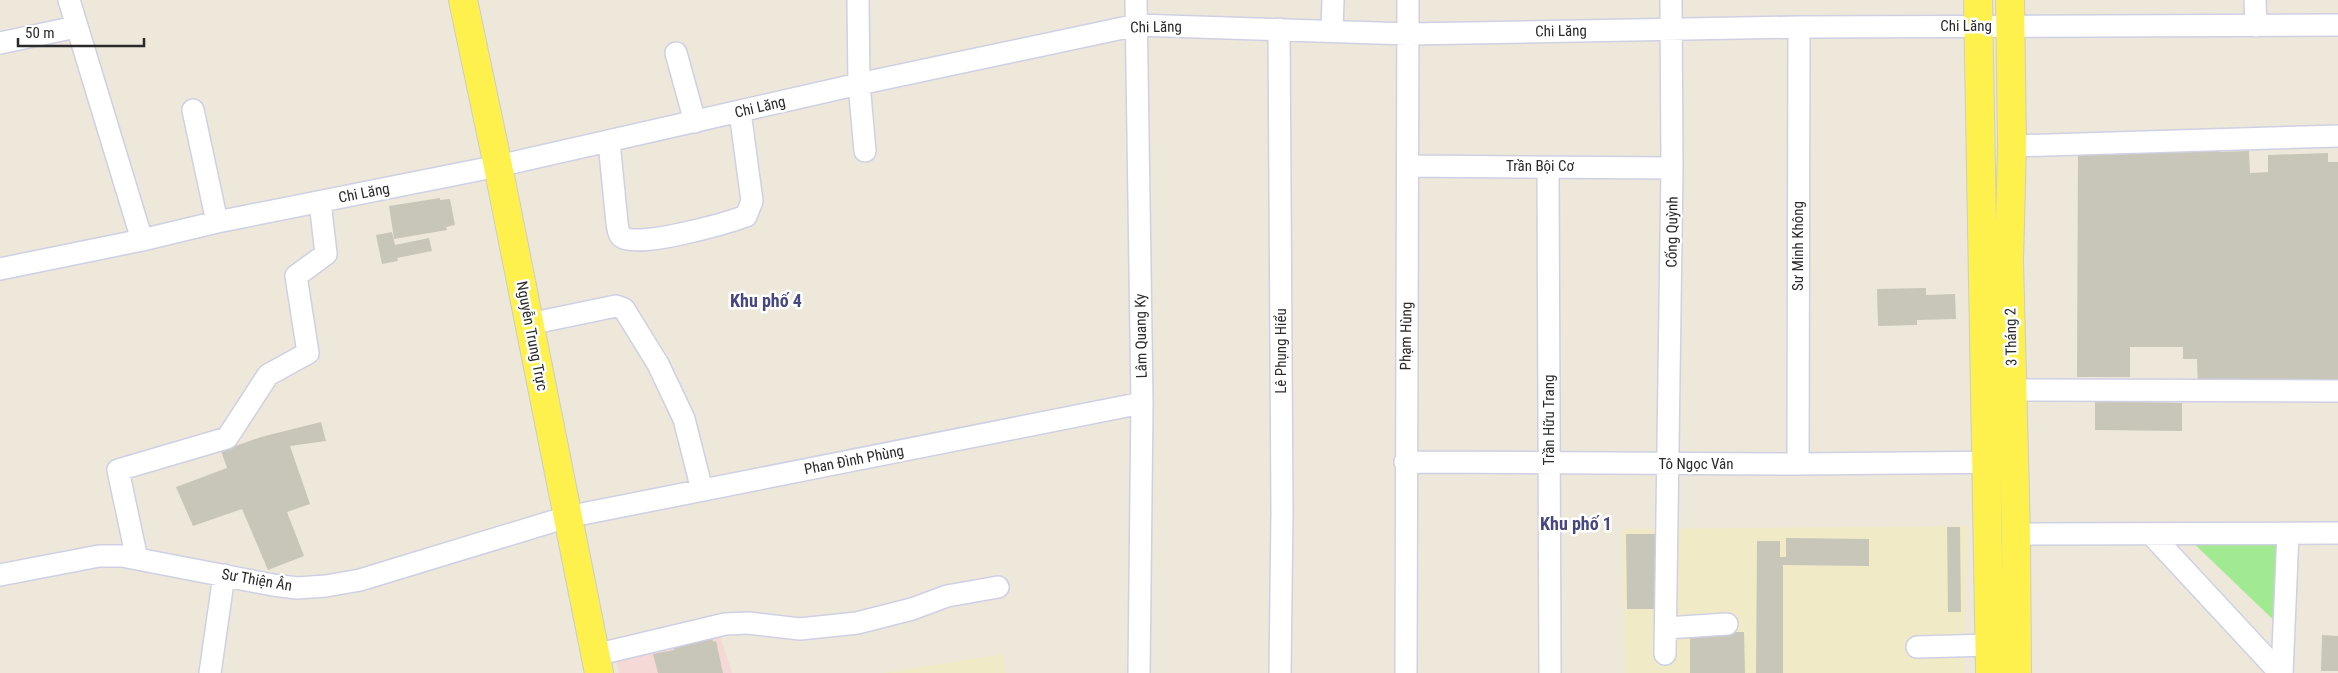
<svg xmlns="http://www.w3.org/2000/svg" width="2338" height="673" font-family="'Roboto Condensed',sans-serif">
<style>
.education{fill:#f1eac7}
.medical{fill:#f5d9d6}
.green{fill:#a1ea91}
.building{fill:#c8c6b9}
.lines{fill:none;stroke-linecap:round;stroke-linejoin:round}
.minor-casing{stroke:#cfd0e4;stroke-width:24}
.major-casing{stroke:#ccc;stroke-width:30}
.minor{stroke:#fff;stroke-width:21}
.major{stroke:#fef14e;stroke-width:28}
.labels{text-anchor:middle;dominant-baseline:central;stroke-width:5;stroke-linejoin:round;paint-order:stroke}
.street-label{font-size:15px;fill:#2a2a2a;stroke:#fff}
.quarter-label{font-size:18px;font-weight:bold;fill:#46477f;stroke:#fff}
</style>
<rect width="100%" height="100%" fill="#ede8da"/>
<path class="education" d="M 1968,526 L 1964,673 L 1625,673 L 1622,529 Z
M 1003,654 L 1006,673 L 883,673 Z"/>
<path class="medical" d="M 718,629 L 732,673 L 619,673 L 615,654 Z"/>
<path class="green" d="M 2184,534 L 2282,536 L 2286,632 Z"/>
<path class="building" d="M 2220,146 L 2220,152 L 2249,151 L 2250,173 L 2268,172 L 2268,155 L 2328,153 L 2328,162 L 2338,162 L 2338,387 L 2198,391 L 2197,359 L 2183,359 L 2183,347 L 2130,347 L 2130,377 L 2077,377 L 2078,149 Z
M 440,198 L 440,200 L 450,199 L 455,225 L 446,227 L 447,230 L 394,239 L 389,206 Z
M 392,232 L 395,245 L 429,238 L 432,251 L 397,258 L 398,261 L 382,264 L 376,235 Z
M 1926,288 L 1926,295 L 1955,294 L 1956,319 L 1917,320 L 1917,325 L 1878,326 L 1877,289 Z
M 2095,401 L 2182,403 L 2182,431 L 2095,430 Z
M 321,422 L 326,441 L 290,446 L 310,504 L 287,512 L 304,556 L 268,570 L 242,509 L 193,526 L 176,487 L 227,468 L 221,451 L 261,437 Z
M 1947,527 L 1960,527 L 1961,612 L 1948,612 Z
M 1626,534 L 1661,534 L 1661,609 L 1627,609 Z
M 1786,538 L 1869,539 L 1869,566 L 1783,565 L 1783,673 L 1756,673 L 1757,541 L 1780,541 L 1780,557 L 1786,557 Z
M 1690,632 L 1744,632 L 1745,673 L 1690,673 Z
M 2322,635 L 2338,636 L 2338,671 L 2321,671 Z
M 712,637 L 713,642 L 716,641 L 723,673 L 658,673 L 653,654 L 674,650 L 673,645 Z"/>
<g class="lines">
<g class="minor-casing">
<path id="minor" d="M 69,0 L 142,240
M 858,0 L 859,84 L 865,151
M 1136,0 L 1142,403 L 1139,673
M 2255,0 L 2256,26
M 1279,29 L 1282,512 L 1280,673
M 1332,31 L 1333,0
M 0,43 L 76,27
M 676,53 L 695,122
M 193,110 L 217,222
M 609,142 L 617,223 C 618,228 618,234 622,237 C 637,249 727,223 746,216 L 752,201 L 740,112
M 2012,146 L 2338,136
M 1408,166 L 1672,168
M 1548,167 L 1550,673
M 0,269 L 142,240 L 217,222 L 498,166 L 859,84 L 1137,25 L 1409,34 L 1799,27 L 2338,25
M 529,324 L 616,306 L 624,309 L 658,364 L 684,419 L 702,490
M 2012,390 L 2338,391
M 1405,462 L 1798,464 L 2014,462
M 1798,464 L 1799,27
M 2016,534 L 2338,533
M 2151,534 L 2280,673
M 137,559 L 118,470 L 227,438 L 268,375 L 308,353 L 296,276 L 326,254 L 320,202
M 0,575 L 99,556 L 122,556 L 273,585 L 297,588 L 326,586 L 360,580 L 567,517 L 1142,403
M 1666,628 L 1727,624
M 1917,647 L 1990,645
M 1665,654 L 1672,168 L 1671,0
M 595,655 L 725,624 L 748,623 L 800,629 L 857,623 L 912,609 L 947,596 L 998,587
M 210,673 L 224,575
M 1406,673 L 1408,0
M 2282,673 L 2288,534"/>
</g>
<g class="major-casing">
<path id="major" d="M 463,0 L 498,166 L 599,673
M 1978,0 L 1990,673
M 2010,0 L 2012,146 L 2009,261 L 2016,534 L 2017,673"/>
</g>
<use href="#minor" class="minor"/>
<use href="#major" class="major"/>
</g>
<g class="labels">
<g class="street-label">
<text x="1966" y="26">Chi Lăng</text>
<text transform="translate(1156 27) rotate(-1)">Chi Lăng</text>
<text transform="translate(1561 31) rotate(-1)">Chi Lăng</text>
<text transform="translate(760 107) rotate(-13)">Chi Lăng</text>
<text x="1540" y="166">Trần Bội Cơ</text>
<text transform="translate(364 193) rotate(-11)">Chi Lăng</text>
<text transform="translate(1672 232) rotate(-89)">Cống Quỳnh</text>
<text transform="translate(1798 246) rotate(-90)">Sư Minh Không</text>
<text transform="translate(532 336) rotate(79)">Nguyễn Trung Trực</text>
<text transform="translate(1141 336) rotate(-91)">Lâm Quang Ky</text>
<text transform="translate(1406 336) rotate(-89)">Phạm Hùng</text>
<text transform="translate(2011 337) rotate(-91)">3 Tháng 2</text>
<text transform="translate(1281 351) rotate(-90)">Lê Phụng Hiểu</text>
<text transform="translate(1549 420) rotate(-90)">Trần Hữu Trang</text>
<text transform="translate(854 460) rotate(-11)">Phan Đình Phùng</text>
<text x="1696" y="464">Tô Ngọc Vân</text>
<text transform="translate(257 580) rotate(10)">Sư Thiện Ân</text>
</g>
<g class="quarter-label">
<text x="766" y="300">Khu phố 4</text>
<text x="1576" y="523">Khu phố 1</text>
</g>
</g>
<path d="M18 38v8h126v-8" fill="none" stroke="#2a2a2a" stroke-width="2.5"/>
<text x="25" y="38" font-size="15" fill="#2a2a2a" stroke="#ffffff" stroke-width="4" paint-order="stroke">50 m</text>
</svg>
